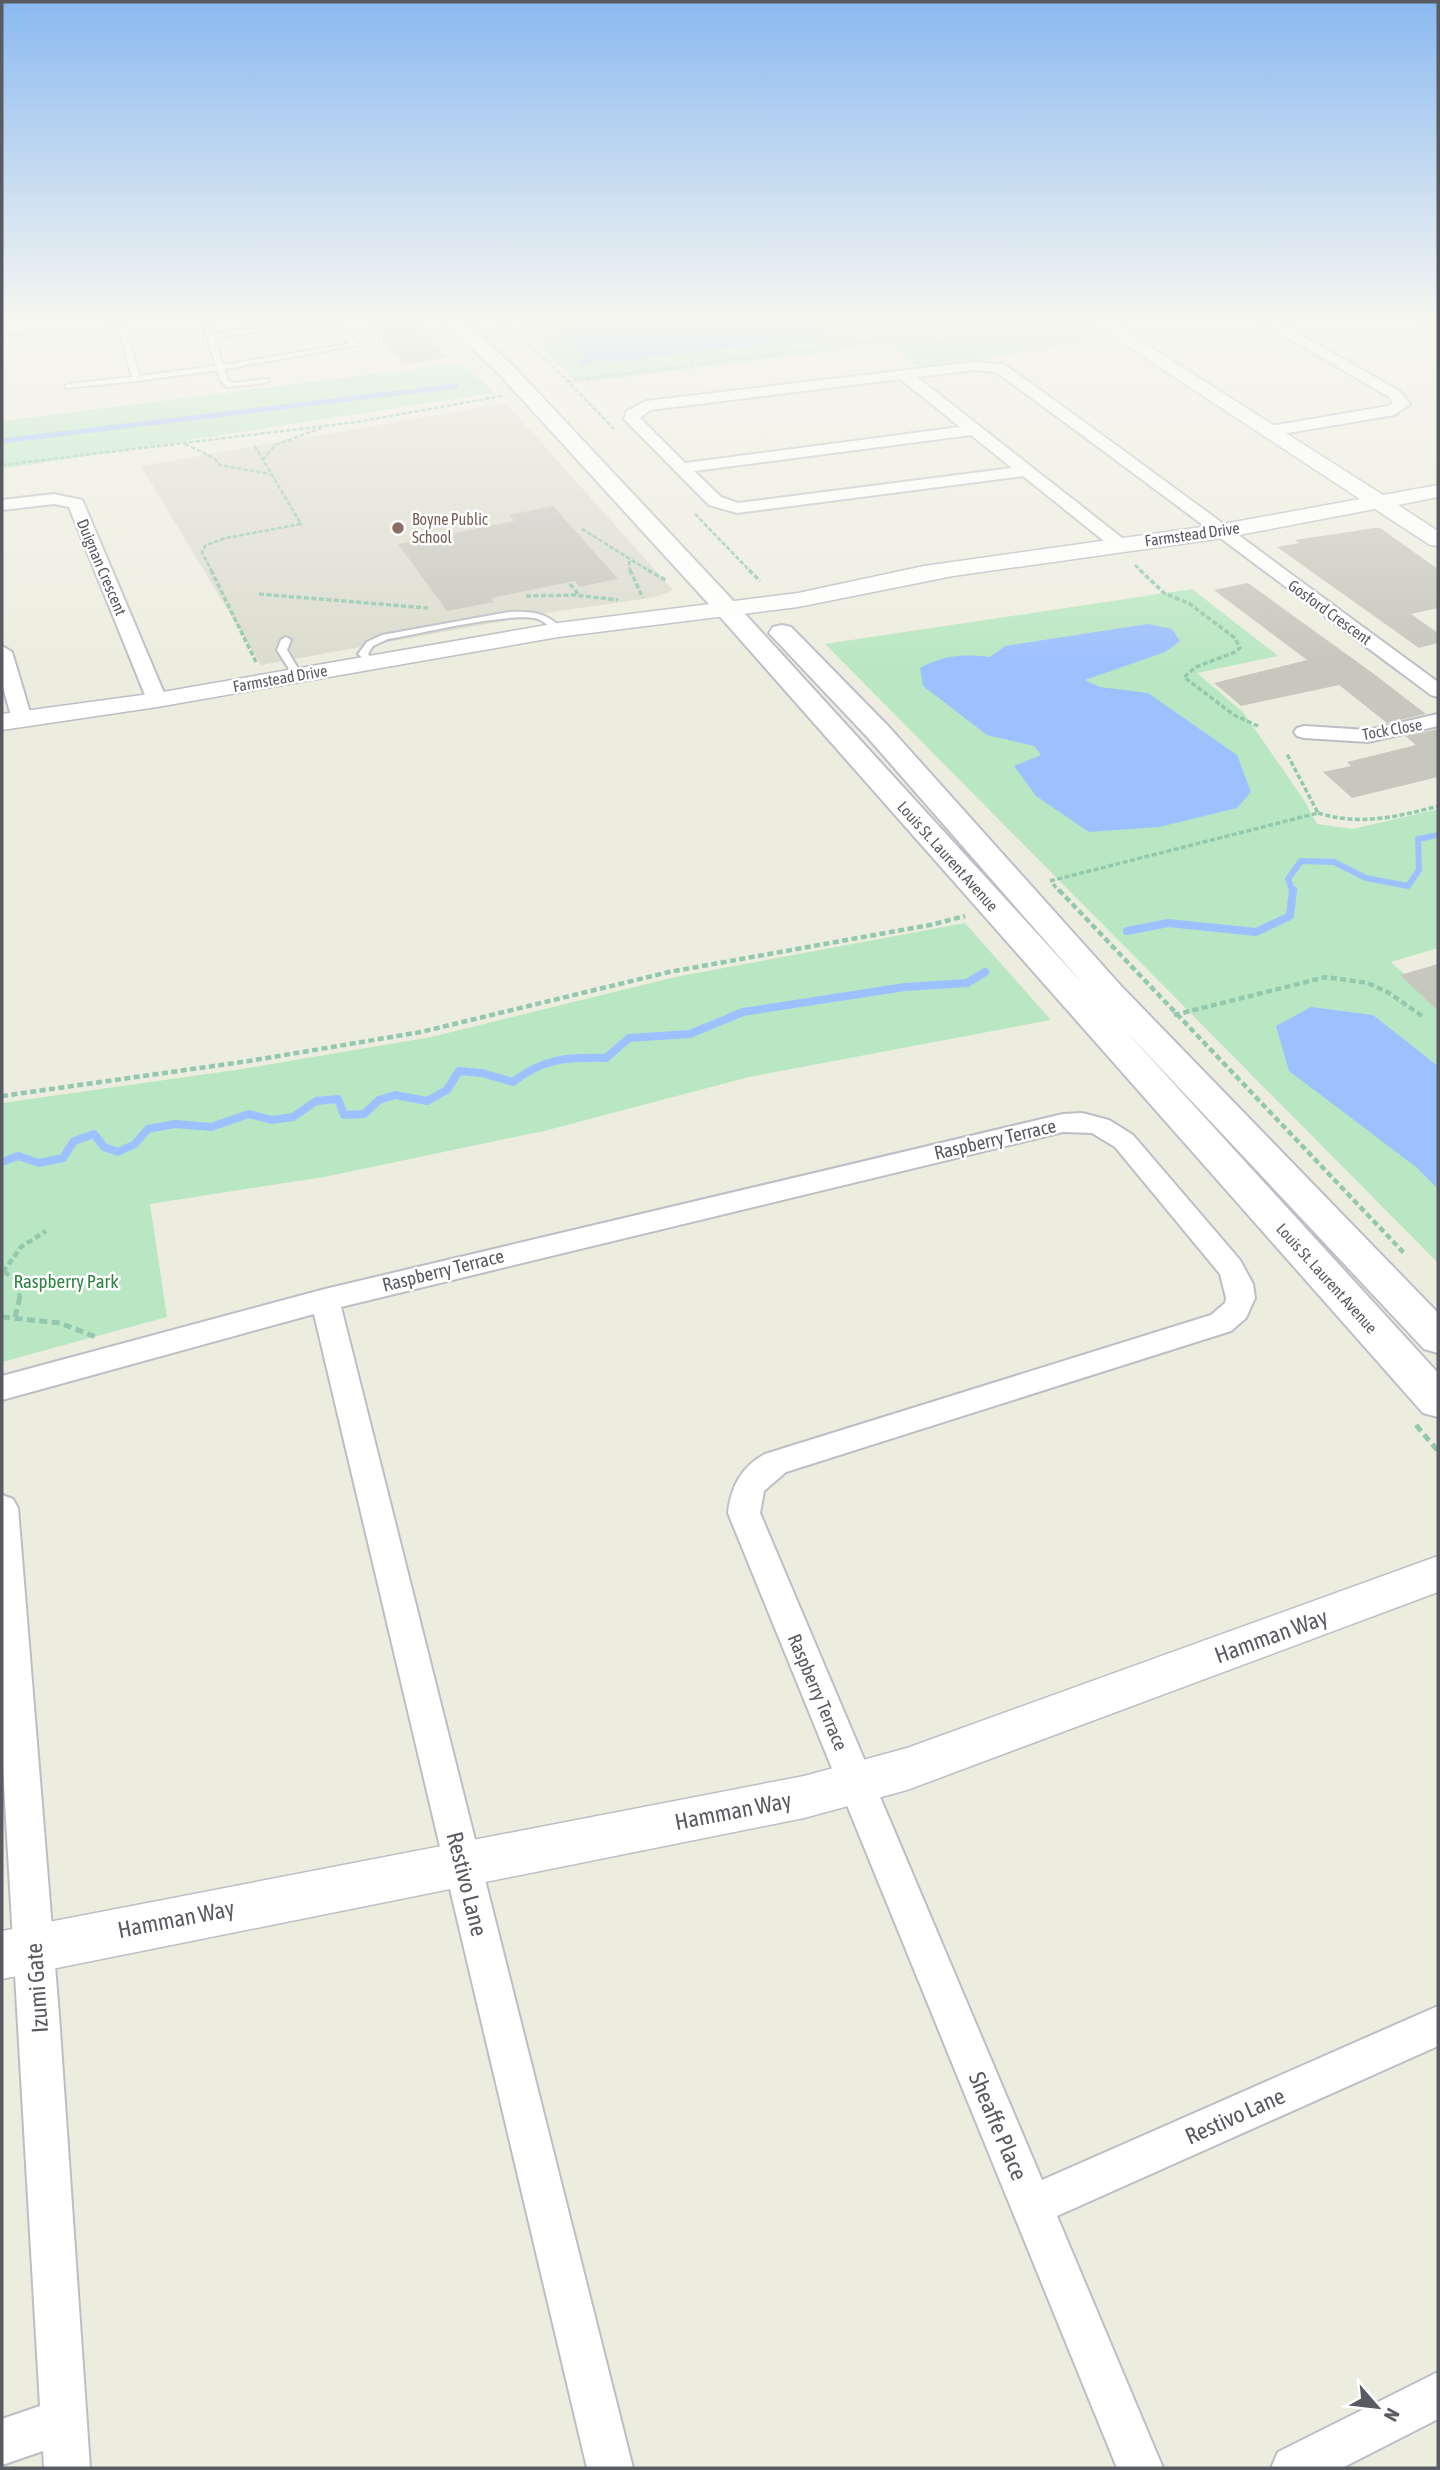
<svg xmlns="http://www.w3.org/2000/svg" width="1440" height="2470" font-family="'Asap Condensed',sans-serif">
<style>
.education{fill:#dcdcce}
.green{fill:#bae7c3}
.water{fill:#9dc0ff}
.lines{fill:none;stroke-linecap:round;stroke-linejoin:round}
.stream-far2{stroke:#9dc0ff;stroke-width:5}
.stream-far1{stroke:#9dc0ff;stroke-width:6}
.stream{stroke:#9dc0ff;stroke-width:8}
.building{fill:#c8c7bd}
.service-casing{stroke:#bdbec5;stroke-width:4}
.minor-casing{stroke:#bdbec5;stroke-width:4}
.tertiary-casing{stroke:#bdbec5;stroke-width:3}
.secondary-casing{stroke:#bdbec7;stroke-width:4}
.path-far3{stroke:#92c8ad;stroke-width:2.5;stroke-dasharray:4.5 2;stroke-linecap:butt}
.path-far2{stroke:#92c8ad;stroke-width:3.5;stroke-dasharray:5 2.5;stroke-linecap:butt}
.path-far1{stroke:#92c8ad;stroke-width:4.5;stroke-dasharray:6 3.5;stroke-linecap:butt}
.path{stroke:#92c8ad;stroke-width:5;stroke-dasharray:8 4.5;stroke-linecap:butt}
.service{fill:#fff;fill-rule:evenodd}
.minor{fill:#fff;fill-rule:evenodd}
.tertiary{fill:#fff;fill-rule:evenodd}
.secondary{fill:#fff;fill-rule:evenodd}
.education-dot{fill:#8d6e63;stroke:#fff;stroke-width:2.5}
.labels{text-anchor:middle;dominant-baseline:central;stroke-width:5;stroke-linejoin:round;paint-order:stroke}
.far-education-label{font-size:16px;fill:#785e54;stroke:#fff;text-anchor:start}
.far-street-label{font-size:16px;fill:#585b62;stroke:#fff}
.street-label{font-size:19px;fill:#585b62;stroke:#fff}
.park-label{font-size:19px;fill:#2e8443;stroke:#fff}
.near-street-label{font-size:23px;fill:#585b62;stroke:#fff}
</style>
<rect width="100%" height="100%" fill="#ededdf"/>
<path class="education" d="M 506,403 L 673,590 L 656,597 L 559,611 L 261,665 L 141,466 Z"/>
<path class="green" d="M 513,319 L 573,319 L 573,323 L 564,327 L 556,338 L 609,362 L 815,338 L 814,319 L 1072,319 L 1104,340 L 920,369 L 888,345 L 576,383 Z
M 462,363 L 494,393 L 2,469 L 2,421 Z
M 1192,589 L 1278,656 L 1197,673 L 1243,712 L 1304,800 L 1317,824 L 1353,829 L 1438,809 L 1438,948 L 1391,962 L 1438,1004 L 1438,1263 L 825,644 Z
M 965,923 L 1051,1020 L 749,1077 L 544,1131 L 324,1177 L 150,1204 L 167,1317 L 2,1362 L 2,1103 L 242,1069 L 431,1037 L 675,977 Z"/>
<path class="water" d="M 573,319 L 814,319 L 816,325 L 827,332 L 815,338 L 609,362 L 589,357 L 556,337 L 564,327 L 573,323 Z
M 1148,624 L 1172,629 L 1180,641 L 1165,652 L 1085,680 L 1100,687 L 1148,693 L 1237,755 L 1251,792 L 1237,808 L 1159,827 L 1089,832 L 1036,796 L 1014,766 L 1041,755 L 1034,746 L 987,735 L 923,686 L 920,668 C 945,655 961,654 990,657 L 1005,646 Z
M 1311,1007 L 1373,1015 L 1438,1066 L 1438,1189 L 1416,1167 L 1289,1071 L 1276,1026 Z"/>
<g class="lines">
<path class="stream-far2" d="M 582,364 L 603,352
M 2,441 L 456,386"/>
<path class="stream-far1" d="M 1293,892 L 1288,879 L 1301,861 L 1334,862 L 1366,878 L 1408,886 L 1419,870 L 1418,839 L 1438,835"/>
<path class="stream" d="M 1127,931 L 1168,923 L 1256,932 L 1290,916 L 1293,890
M 2,1162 L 18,1156 L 39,1163 L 63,1158 L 74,1141 L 94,1134 L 104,1147 L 118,1152 L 135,1144 L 148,1129 L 175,1124 L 211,1127 L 249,1114 L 272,1120 L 293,1117 L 316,1101 L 338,1099 L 344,1115 L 364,1114 L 379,1100 L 395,1095 L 427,1101 L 447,1090 L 459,1071 L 482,1073 L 513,1082 C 543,1058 569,1057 606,1058 L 629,1038 L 690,1034 L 743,1012 L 905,987 L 967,983 L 985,972"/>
</g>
<path class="building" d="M 364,319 L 413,319 L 448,357 L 403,365 Z
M 553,506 L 618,579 L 579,587 L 575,581 L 491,598 L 494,602 L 447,611 L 398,544 L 514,521 L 509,515 Z
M 1375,528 L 1380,528 L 1438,569 L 1438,608 L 1411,614 L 1438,633 L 1438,643 L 1419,648 L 1277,547 L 1299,543 L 1295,540 Z
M 1248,583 L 1374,674 L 1426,714 L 1387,723 L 1339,685 L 1241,706 L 1214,683 L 1307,660 L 1214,590 Z
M 1438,729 L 1438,777 L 1352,798 L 1323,772 L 1351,766 L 1347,762 L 1416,745 L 1405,736 Z
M 1438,964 L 1438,1011 L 1400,975 Z"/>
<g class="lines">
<g class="service-casing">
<path id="service" d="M 116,319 L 123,319 L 139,376 L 216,366 L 201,319 L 207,319 L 213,334 L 320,319 L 335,319 L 358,345 L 224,369 L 227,379 L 232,383 L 268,379 L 269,381 L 265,383 L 227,387 L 220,380 L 217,370 L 136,381 L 66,388 L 65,386 L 69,384 L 132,377 ZM 330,321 L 349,344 L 223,365 L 214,338 Z
M 509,612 C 530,611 548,612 563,630 L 555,632 C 550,627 545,622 538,619 C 513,611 418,634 388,639 L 373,646 L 368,654 L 374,661 L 369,664 L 358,654 L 367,642 L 382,635 Z
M 286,637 L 291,640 L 287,650 L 302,675 L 300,677 L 294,677 L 277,650 L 281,640 Z"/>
</g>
<g class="minor-casing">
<path id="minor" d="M 1256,319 L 1273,319 L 1399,391 L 1410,404 L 1394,415 L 1270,436 L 1264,434 L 1262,431 L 1270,426 L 1389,406 L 1393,403 L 1389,397 Z
M 1418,319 L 1438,320 L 1438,330 Z
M 974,362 L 1005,365 C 1151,469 1294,577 1438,682 L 1438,697 L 1431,695 C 1286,588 1142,478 996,372 L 974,370 L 917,377 L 1126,541 L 1129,545 L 1126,549 L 1114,549 L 1023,476 L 737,513 L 709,505 L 624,419 L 627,411 L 646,401 ZM 900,379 L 960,427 L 685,463 L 640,418 L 650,410 ZM 971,435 L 1012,468 L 738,503 L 721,497 L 694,471 Z
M 54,494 L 82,500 L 84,504 L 167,700 L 164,704 L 150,704 L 147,700 L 69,507 L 54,504 L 2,510 L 2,500 Z
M 2,646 L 12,652 L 32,719 L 29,723 L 15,723 L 12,719 L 2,684 Z
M 1438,714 L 1438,726 L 1368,742 L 1304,738 L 1297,736 L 1294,732 L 1297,728 L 1304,726 L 1368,730 Z
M 1082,1113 L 1109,1120 L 1133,1135 L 1240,1260 L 1253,1284 L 1255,1298 L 1246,1318 L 1231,1331 L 786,1472 L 764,1491 L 760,1513 L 1042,2180 L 1438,2006 L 1438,2046 L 1057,2216 L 1163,2468 L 1117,2468 L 728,1513 C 731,1487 741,1467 765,1454 L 1211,1315 L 1225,1303 L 1226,1298 L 1220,1274 L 1115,1147 L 1092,1133 L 1063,1132 L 341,1307 L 633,2468 L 587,2468 L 314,1314 L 2,1400 L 2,1376 L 325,1289 L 1063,1114 Z
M 2,1495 L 13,1499 L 18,1508 L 59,2015 L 90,2468 L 44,2468 L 43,2451 L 2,2465 L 2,2419 L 40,2406 L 2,1750 Z
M 1438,2372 L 1438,2419 L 1342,2468 L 1271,2468 L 1278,2452 Z"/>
</g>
<g class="tertiary-casing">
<path id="tertiary" d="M 60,319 L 116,319 L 107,324 L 2,335 L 2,325 Z
M 1086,319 L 1107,319 L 1383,495 L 1438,485 L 1438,497 L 1398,505 L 1438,531 L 1438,546 L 1430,545 L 1375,509 L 1223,538 L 953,576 L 798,607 L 558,637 L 157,707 L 2,730 L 2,714 L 157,693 L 558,623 L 798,593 L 924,566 L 1223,524 L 1360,499 Z
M 1438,1556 L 1438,1592 L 907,1790 L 804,1818 L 2,1979 L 2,1931 L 804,1776 L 907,1748 Z"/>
</g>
<g class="secondary-casing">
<path id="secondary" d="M 442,319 L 462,319 L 514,367 L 725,592 L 1084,985 L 869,739 L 769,633 L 773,627 L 782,625 L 791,627 L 889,727 L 1122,987 L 1438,1313 L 1438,1353 L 1424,1349 L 1124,1029 L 1438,1373 L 1438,1417 L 1423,1413 L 707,602 L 500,375 Z"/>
</g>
<path class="path-far3" d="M 498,319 L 550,363 L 614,429
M 940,319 C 962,329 984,326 1006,319
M 370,335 L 377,349
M 857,342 L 934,340 L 958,349
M 940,342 L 942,333 L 954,325
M 973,351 L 972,347 L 991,324
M 567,381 L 856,344 L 856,332 L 841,319
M 185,444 L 214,458 L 220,465 L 270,474
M 263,460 L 275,445 L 321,428
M 2,465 L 357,422 L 502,396
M 695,514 L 751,572
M 582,529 L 651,572
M 629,561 L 630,572
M 1135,565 L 1142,572
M 212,572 L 202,552 L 206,545 L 226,538 L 301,524 L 253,443"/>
<path class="path-far2" d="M 211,570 L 256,662
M 630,570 L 643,598
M 648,570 L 667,581
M 749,570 L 760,581
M 1140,570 L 1164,593 L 1190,604 L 1235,638 L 1240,648 L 1235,652 L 1196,667 L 1184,677 L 1234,715 L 1258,726
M 570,584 L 579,595
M 259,594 L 428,608
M 526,596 L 575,595 L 618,600
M 1318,813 C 1360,826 1397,817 1438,806
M 1050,881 L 1318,813 L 1287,754
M 1053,884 L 1060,892"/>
<path class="path-far1" d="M 1059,890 L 1404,1253
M 1174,1015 L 1326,977 L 1368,983 L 1389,993 L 1425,1018
M 2,1096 L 249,1061 L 421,1032 L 669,972 L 930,925 L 965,916
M 3,1272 L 21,1247 L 46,1231
M 4,1272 L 16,1279 L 20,1298"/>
<path class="path" d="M 2,1317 L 60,1323 L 96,1337
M 15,1317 L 20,1297
M 1416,1425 L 1438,1451"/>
<use href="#service" class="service"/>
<use href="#minor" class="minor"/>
<use href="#tertiary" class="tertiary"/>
<use href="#secondary" class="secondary"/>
</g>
<linearGradient id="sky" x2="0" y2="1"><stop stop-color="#8ab9f1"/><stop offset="0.48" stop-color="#f7f7f1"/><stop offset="1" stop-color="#f7f7f1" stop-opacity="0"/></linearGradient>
<rect width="1440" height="664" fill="url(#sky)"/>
<circle class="education-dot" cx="398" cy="528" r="7"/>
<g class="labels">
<g class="far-education-label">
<text x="412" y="519">Boyne Public<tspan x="412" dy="18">School</tspan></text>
</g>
<g class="far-street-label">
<text transform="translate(1192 534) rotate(-8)">Farmstead Drive</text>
<text transform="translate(102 567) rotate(67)">Duignan Crescent</text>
<text transform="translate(1330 612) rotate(36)">Gosford Crescent</text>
<text transform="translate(280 678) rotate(-10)">Farmstead Drive</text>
<text transform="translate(1392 729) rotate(-10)">Tock Close</text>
<text transform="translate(948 856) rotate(48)">Louis St. Laurent Avenue</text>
<text transform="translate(1327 1278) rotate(48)">Louis St. Laurent Avenue</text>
</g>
<g class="street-label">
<text transform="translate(995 1139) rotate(-13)">Raspberry Terrace</text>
<text transform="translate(443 1270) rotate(-14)">Raspberry Terrace</text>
<text transform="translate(818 1692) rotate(67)">Raspberry Terrace</text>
</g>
<g class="park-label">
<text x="66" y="1281">Raspberry Park</text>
</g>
<g class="near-street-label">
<text transform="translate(1271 1636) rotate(-20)">Hamman Way</text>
<text transform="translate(733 1811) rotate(-11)">Hamman Way</text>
<text transform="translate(467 1884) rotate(76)">Restivo Lane</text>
<text transform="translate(176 1919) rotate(-11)">Hamman Way</text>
<text transform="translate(37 1988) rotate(-94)">Izumi Gate</text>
<text transform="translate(1235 2116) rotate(-24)">Restivo Lane</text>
<text transform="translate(998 2126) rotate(67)">Sheaffe Place</text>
</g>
</g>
<rect width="1440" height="2470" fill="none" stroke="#585b62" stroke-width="7"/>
<g transform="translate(1377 2407) rotate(118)" stroke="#ffffff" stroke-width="5" paint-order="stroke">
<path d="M0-5L12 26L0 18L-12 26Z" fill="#585b62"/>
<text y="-10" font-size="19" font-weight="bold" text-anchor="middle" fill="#585b62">N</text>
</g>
</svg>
